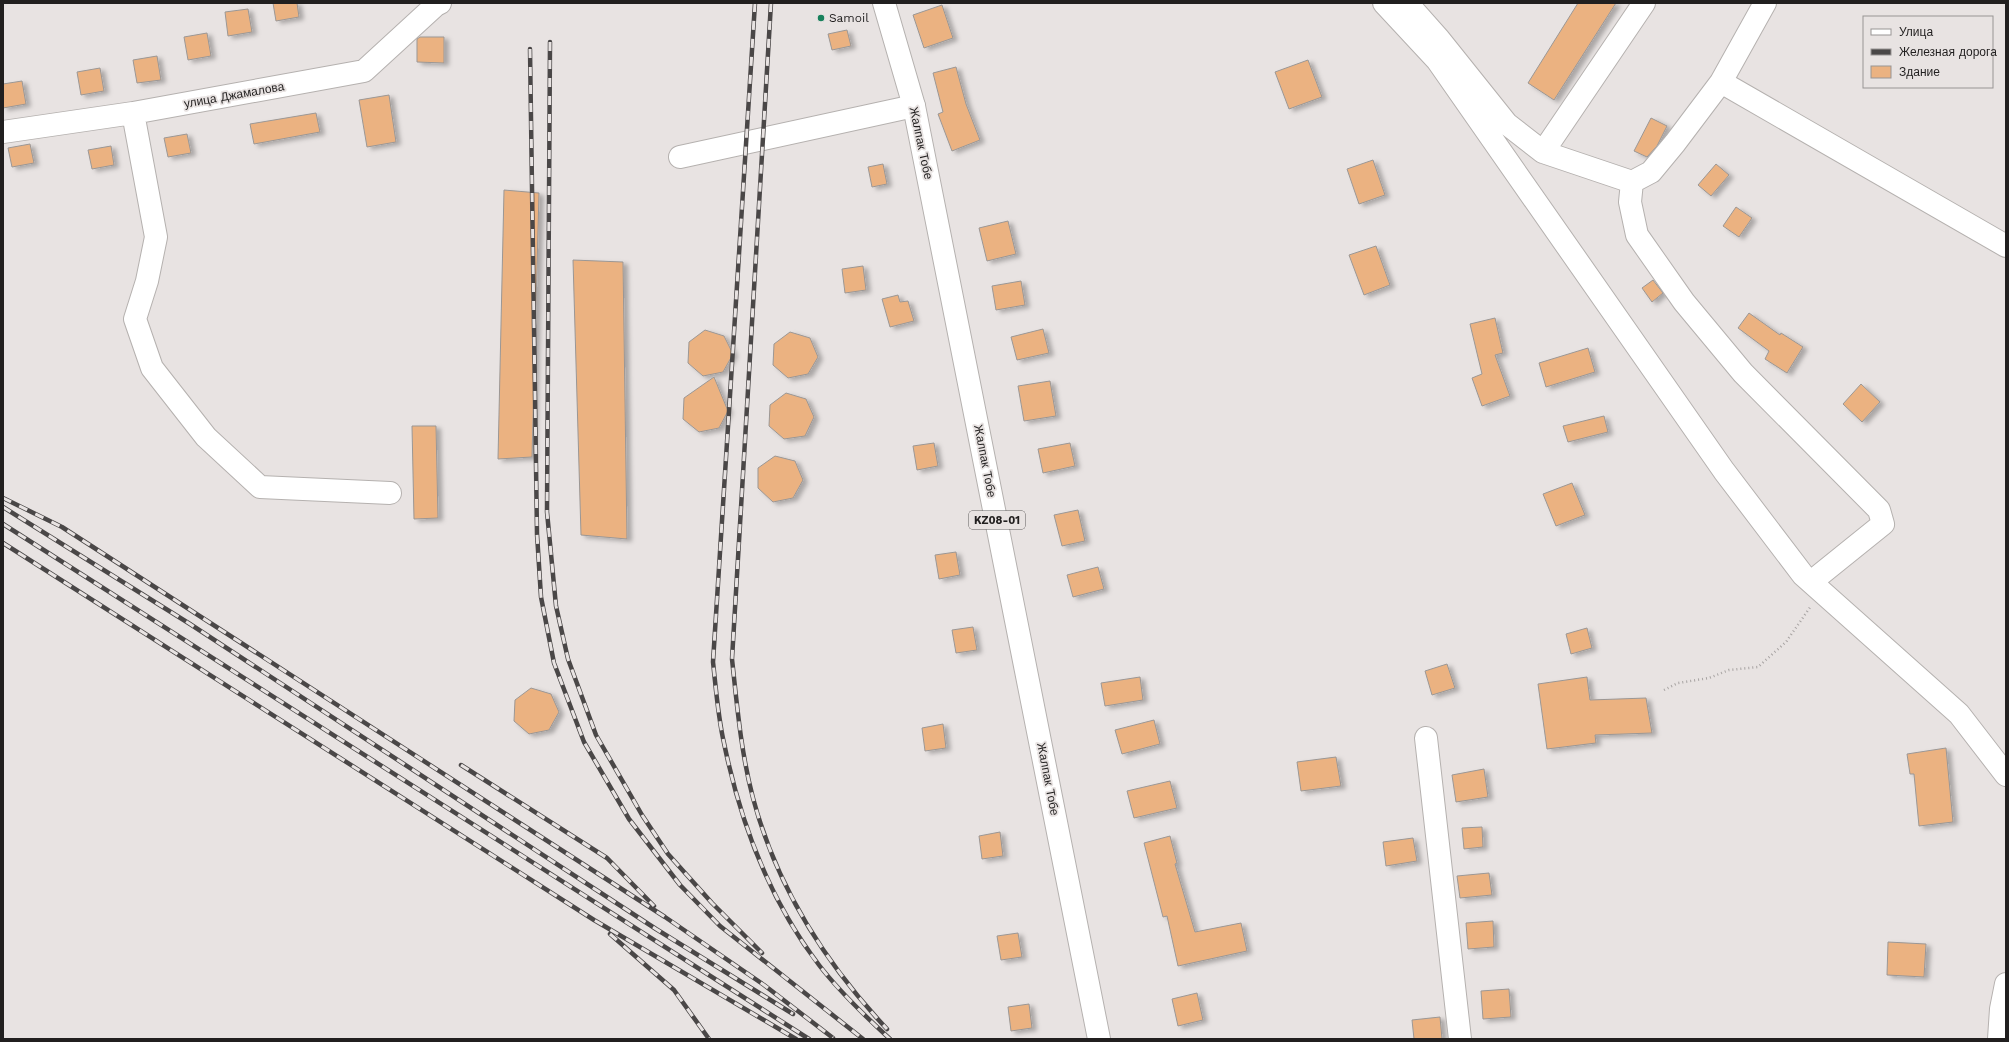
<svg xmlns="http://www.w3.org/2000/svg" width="2009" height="1042" font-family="'Work Sans',sans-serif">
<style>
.building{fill:#ebb281;stroke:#9b9795;filter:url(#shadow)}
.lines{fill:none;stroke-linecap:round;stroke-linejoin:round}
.minor-casing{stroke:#b5b1af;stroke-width:24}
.major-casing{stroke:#b5b1af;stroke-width:24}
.path{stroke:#a7a3a2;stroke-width:2.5;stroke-dasharray:1 3;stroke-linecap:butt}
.minor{stroke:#fff;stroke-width:22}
.major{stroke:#fff;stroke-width:22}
.rail-casing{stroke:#4a4747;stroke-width:4.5}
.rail{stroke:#e8e3e2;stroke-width:3;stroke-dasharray:9;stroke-linecap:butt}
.poi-dot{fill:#18815c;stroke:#e8e3e2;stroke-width:1.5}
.labels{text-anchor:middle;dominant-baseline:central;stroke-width:3.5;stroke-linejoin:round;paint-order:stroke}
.shield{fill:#e8e3e2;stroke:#5d5a5a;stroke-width:1}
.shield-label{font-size:11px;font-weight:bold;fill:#211f1f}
.poi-label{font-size:12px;fill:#211f1f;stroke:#e8e3e2;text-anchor:start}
.street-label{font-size:12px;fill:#211f1f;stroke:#e8e3e2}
</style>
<defs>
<filter id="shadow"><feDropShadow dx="4.5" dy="2.5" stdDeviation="2" flood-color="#0004"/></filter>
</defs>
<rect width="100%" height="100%" fill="#e8e3e2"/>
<path class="building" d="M 273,3 L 297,3 L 299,17 L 276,21 Z
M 1578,3 L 1616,3 L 1554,100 L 1528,83 Z
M 942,5 L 953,38 L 924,48 L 913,15 Z
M 248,9 L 252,32 L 228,36 L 225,12 Z
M 847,30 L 851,46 L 832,50 L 828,34 Z
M 207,33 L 211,56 L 188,60 L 184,37 Z
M 420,37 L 444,37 L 444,63 L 417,62 L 417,39 Z
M 157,56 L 161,80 L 137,83 L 133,60 Z
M 1308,60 L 1322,97 L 1289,109 L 1275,72 Z
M 956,67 L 966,104 L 980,140 L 952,151 L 938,114 L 943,112 L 933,73 Z
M 100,68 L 104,91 L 81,95 L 77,72 Z
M 22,81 L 26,104 L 3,108 L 3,84 Z
M 389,95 L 396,142 L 367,147 L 359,100 Z
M 316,113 L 320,132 L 254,144 L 250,124 Z
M 1651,118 L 1667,126 L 1657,146 L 1647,157 L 1634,151 Z
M 187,134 L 191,153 L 168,157 L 164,138 Z
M 30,144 L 34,163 L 12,167 L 8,148 Z
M 111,146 L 114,165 L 92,169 L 88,150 Z
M 1373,160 L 1385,195 L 1359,204 L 1347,169 Z
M 883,164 L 887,184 L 872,187 L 868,167 Z
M 1716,164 L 1729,175 L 1711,196 L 1698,185 Z
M 504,190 L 539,193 L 532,457 L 498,459 Z
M 1736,207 L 1752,218 L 1739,237 L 1723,226 Z
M 1008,221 L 1016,254 L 987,261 L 979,228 Z
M 1376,246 L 1390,285 L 1364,295 L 1349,255 Z
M 573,260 L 623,262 L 627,539 L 581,535 Z
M 863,266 L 866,290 L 845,293 L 842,269 Z
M 1653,280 L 1663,293 L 1652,302 L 1642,288 Z
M 1021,281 L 1025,305 L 996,310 L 992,286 Z
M 898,295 L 900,302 L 908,301 L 914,321 L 890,327 L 882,299 Z
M 1749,313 L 1780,335 L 1781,333 L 1803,347 L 1787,373 L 1765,359 L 1769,351 L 1738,328 Z
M 1495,318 L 1503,353 L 1495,355 L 1510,396 L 1482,406 L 1472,378 L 1482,374 L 1470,324 Z
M 1043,329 L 1049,353 L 1017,360 L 1011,337 Z
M 705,330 L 724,336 L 733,354 L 723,372 L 703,376 L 688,363 L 689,342 Z
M 790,332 L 810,338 L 818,357 L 808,374 L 788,378 L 773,365 L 774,344 Z
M 1588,348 L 1595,372 L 1546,387 L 1539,363 Z
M 714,377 L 728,411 L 719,428 L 699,432 L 683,419 L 684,398 Z
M 1050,381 L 1056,416 L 1024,421 L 1018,386 Z
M 1861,384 L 1880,402 L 1862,422 L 1843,404 Z
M 786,393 L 806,399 L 814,417 L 805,436 L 784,439 L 769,426 L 770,405 Z
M 1604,416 L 1608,432 L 1568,442 L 1563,426 Z
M 412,426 L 436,426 L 438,518 L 414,519 Z
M 934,443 L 938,466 L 917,470 L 913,446 Z
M 1070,443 L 1075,466 L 1043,473 L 1038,449 Z
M 775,456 L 795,461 L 803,480 L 793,498 L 773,502 L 758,488 L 758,468 Z
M 1572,483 L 1585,515 L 1556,526 L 1543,494 Z
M 1078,510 L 1085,541 L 1062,546 L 1054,515 Z
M 956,552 L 960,575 L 939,579 L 935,555 Z
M 1098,567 L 1104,589 L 1073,597 L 1067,575 Z
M 973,627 L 977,650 L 956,653 L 952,630 Z
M 1587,628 L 1592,648 L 1571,654 L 1566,634 Z
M 1447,664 L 1455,688 L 1432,695 L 1425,671 Z
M 1140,677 L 1143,700 L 1105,706 L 1101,683 Z
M 1587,677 L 1590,700 L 1646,698 L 1652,733 L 1595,735 L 1596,743 L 1547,749 L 1538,684 Z
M 531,688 L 551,694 L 559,712 L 549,730 L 529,734 L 514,721 L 515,700 Z
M 1154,720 L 1160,744 L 1122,754 L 1115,730 Z
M 943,724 L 946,748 L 925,751 L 922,728 Z
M 1946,748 L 1953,822 L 1919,826 L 1914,774 L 1910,774 L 1907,754 Z
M 1336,757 L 1341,786 L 1301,791 L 1297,762 Z
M 1484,769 L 1488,797 L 1456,802 L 1452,775 Z
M 1170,781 L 1177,808 L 1134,818 L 1127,791 Z
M 1482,827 L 1483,847 L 1464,849 L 1462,828 Z
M 1000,832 L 1003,856 L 982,859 L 979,836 Z
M 1170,836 L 1177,863 L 1175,864 L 1195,932 L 1241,923 L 1247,951 L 1178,966 L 1167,916 L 1163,917 L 1144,843 Z
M 1413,838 L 1417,861 L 1386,866 L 1383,842 Z
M 1489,873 L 1492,895 L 1460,898 L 1457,876 Z
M 1493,921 L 1494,947 L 1468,949 L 1466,923 Z
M 1018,933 L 1022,957 L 1001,960 L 997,936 Z
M 1888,942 L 1926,944 L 1924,977 L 1887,975 Z
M 1509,989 L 1511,1017 L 1483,1019 L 1481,991 Z
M 1197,993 L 1203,1020 L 1178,1026 L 1172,999 Z
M 1029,1004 L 1032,1028 L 1011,1031 L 1008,1007 Z
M 1440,1017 L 1442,1039 L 1414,1039 L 1412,1020 Z"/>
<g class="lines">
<g class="minor-casing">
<path id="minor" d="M 1384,3 L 1437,60 L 1724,471 L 1803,575 L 1959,714 L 2006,775
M 1407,3 L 1439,39 L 1507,124 L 1543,152 L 1632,182 L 1651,172 L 1675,143 L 1721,82 L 1765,3
M 1721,82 L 2006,246
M 133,113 L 156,237 L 147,281 L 135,319 L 152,368 L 206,437 L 260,487 L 390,493
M 3,132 L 133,113 L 364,71 L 436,5 L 440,3
M 1543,152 L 1644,3
M 680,157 L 914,106
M 1632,182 L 1630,202 L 1637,235 L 1684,302 L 1743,373 L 1879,510 L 1883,524 L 1811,582
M 1426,738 L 1460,1039
M 1999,1039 L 2001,1009 L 2006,984"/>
</g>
<g class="major-casing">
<path id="major" d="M 884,3 L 914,106 L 1099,1039"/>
</g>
<path class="path" d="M 1664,690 L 1678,683 L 1709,678 L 1729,670 L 1758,667 L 1786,642 L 1811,606"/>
<use href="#minor" class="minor"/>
<use href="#major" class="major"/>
<g class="rail-casing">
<path id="rail" d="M 755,3 L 713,662 C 716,689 718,717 724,743 C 740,821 770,901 819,965 C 839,991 866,1017 890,1039
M 771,3 L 732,659 C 737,705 741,753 753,798 C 776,885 825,963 887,1029
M 550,42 L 547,512 L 556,606 L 568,659 L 596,735 L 642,815 L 668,854 L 712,903 L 762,953
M 530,49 L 537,534 L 541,597 L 554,663 L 584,742 L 629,819 L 680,885 L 720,926 L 863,1039
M 3,498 L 62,527 L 665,917 L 764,985 L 833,1038
M 3,507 L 190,624 L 656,929 L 793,1014
M 3,524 L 809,1039
M 3,543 L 594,920 L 796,1039
M 461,765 L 607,858 L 654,906
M 610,934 L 674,990 L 709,1039"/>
</g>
<use href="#rail" class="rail"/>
</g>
<circle class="poi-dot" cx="821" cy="18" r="4"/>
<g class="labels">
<rect class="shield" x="969" y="511" width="56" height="18" rx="3"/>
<g class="shield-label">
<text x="997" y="520">KZ08-01</text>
</g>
<g class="poi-label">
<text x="829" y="18">Samoil</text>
</g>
<g class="street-label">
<text transform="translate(234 95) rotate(-10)">улица Джамалова</text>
<text transform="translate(921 143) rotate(78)">Жалпак Тобе</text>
<text transform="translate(985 461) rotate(79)">Жалпак Тобе</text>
<text transform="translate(1048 779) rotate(79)">Жалпак Тобе</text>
</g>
</g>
<rect width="2009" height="1042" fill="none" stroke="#211f1f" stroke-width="8"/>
<rect x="1863" y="16" width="130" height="72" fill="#e8e3e2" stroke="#989594"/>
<rect x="1871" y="29" width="20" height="6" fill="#ffffff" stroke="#989594"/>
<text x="1899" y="36" font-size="12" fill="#211f1f">Улица</text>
<rect x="1871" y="49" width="20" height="6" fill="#4a4747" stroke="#989594"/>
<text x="1899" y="56" font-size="12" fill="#211f1f">Железная дорога</text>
<rect x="1871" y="66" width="20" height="12" fill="#ebb281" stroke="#989594"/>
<text x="1899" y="76" font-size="12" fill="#211f1f">Здание</text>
</svg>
